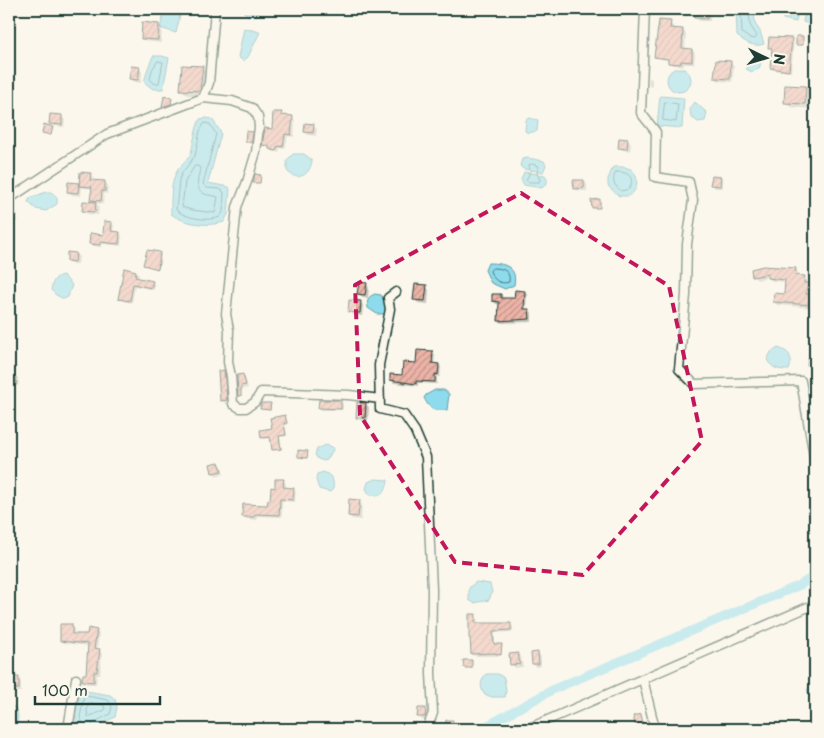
<svg xmlns="http://www.w3.org/2000/svg" width="824" height="738" font-family="'Playpen Sans',sans-serif">
<style>
.water{fill:#8edbed;stroke:#629ca3}
.shadow{fill:#0003}
.lines{fill:none;stroke-linecap:round;stroke-linejoin:round}
.shore{stroke:#4b7c7e;stroke-width:1}
.canal{stroke:#8edbed;stroke-width:9}
.building{fill:url(#building-hatch);stroke:#1f3d34}
.minor-casing{stroke:#1f3d34;stroke-width:11}
.minor{stroke:#fbf7ec;stroke-width:8}
.marked{fill:none;stroke:#c2185b;stroke-width:4;stroke-dasharray:10 6;stroke-linejoin:round}
</style>
<defs>
<pattern id="building-hatch" width="6" height="6" patternUnits="userSpaceOnUse" patternTransform="scale(1.25)"><rect width="6" height="6" fill="#edb3a7"/><path d="M-1 1l2-2M0 6l6-6M5 7l2-2" fill="none" stroke="#bf9389"/></pattern>
</defs>
<rect width="100%" height="100%" fill="#fbf7ec"/>
<filter id="ink" filterUnits="userSpaceOnUse"><feTurbulence type="fractalNoise" baseFrequency=".02" numOctaves="2"/><feDisplacementMap in="SourceGraphic" scale="10" xChannelSelector="R" yChannelSelector="G"/><feConvolveMatrix kernelMatrix="1 2 1 2 8 2 1 2 1" color-interpolation-filters="sRGB"/></filter>
<g filter="url(#ink)">
<path class="water" d="M 241,9 L 261,9 L 258,15 L 248,16 Z
M 736,9 L 754,9 L 755,24 L 760,31 L 764,44 C 754,48 745,42 737,36 Z
M 784,9 L 798,11 L 796,22 L 783,19 Z
M 165,10 L 180,15 L 176,33 L 160,28 Z
M 805,11 L 812,11 L 813,25 L 803,22 Z
M 244,28 L 260,32 L 248,57 L 244,61 L 238,57 Z
M 153,56 L 162,56 L 169,58 L 163,89 L 153,89 L 144,82 L 148,68 Z
M 753,57 L 758,57 L 761,62 L 759,69 L 752,72 L 746,69 L 748,62 Z
M667 80a12 12 0 1 1 24 0a12 12 0 1 1-24 0Z
M 660,96 L 684,98 L 682,128 L 657,126 Z
M 695,102 L 707,113 L 705,121 L 698,122 L 691,117 L 690,109 Z
M 207,118 L 212,119 L 220,131 L 221,134 L 208,183 L 229,187 L 230,190 L 228,214 L 224,222 C 209,227 184,224 171,214 C 171,200 170,184 177,171 C 181,165 189,159 191,153 C 194,141 195,130 200,119 Z
M 529,118 L 538,120 L 537,131 L 528,133 L 525,131 L 526,120 Z
M 293,154 L 304,154 L 312,160 C 311,174 298,183 287,171 L 287,160 Z
M 528,158 L 544,161 L 546,165 L 543,172 L 523,169 L 520,166 L 522,159 Z
M 613,167 C 620,167 628,166 633,171 C 640,178 637,193 628,196 C 625,196 622,196 619,196 L 608,186 L 608,179 Z
M 524,172 L 545,175 L 547,179 L 547,183 L 542,188 L 524,185 L 521,179 Z
M 46,192 L 51,192 L 57,197 L 57,204 L 46,211 L 36,209 L 28,202 L 30,198 Z
M 488,263 C 503,263 518,266 514,285 L 505,289 L 491,283 L 485,270 Z
M 63,275 L 72,285 L 68,297 L 64,299 L 56,295 L 51,290 C 53,281 54,277 63,275 Z
M 375,294 L 381,295 L 386,302 L 385,314 L 377,314 L 368,308 C 367,300 367,297 375,294 Z
M 778,348 C 791,352 793,358 789,370 C 778,370 773,369 767,360 L 771,352 Z
M 435,390 L 444,390 L 449,394 L 447,410 C 433,411 431,411 424,398 L 426,395 Z
M 325,445 L 334,448 L 327,460 L 324,461 L 318,459 L 315,455 L 317,449 Z
M 324,472 C 333,477 334,480 333,489 L 330,492 L 319,489 L 316,480 L 317,474 Z
M 375,479 L 388,480 C 387,492 382,497 370,495 L 366,489 L 368,482 Z
M 476,582 L 490,584 L 492,592 L 489,600 L 474,603 L 469,600 L 469,588 Z
M 486,674 L 498,674 L 504,678 L 506,690 L 505,697 L 492,697 L 484,694 C 480,687 480,681 486,674 Z
M 815,683 L 815,699 L 810,698 L 807,690 L 810,685 Z
M 86,691 L 110,695 L 115,699 L 117,707 L 115,717 L 95,727 L 80,727 L 76,723 L 76,708 L 80,693 Z
M 9,706 L 15,707 L 18,715 L 17,729 L 9,729 Z"/>
<path class="shadow" d="M 696,9 L 711,9 L 710,21 L 699,21 L 696,17 Z
M 670,23 L 673,26 L 673,29 L 683,30 L 686,34 L 685,50 L 692,50 L 695,53 L 694,64 L 684,64 L 684,66 L 672,65 L 669,61 L 657,59 L 674,61 L 675,58 L 657,56 L 657,59 L 655,57 Z
M 159,25 L 162,28 L 161,43 L 146,41 L 142,38 Z
M 791,40 L 794,42 L 791,72 L 773,70 L 771,67 L 773,49 L 770,47 Z
M 730,62 L 734,66 L 732,82 L 719,81 L 716,78 Z
M 139,68 L 142,72 L 141,83 L 134,82 L 130,78 Z
M 202,68 L 208,73 L 204,96 L 187,95 L 182,90 Z
M 649,78 L 652,79 L 652,87 L 649,86 Z
M 806,87 L 811,93 L 810,109 L 791,107 L 785,102 Z
M 172,99 L 172,105 L 165,108 L 164,103 Z
M 281,114 L 284,116 L 292,117 L 295,120 L 294,137 L 288,136 L 285,149 L 280,148 L 279,153 L 273,151 L 264,145 L 273,131 Z
M 62,117 L 65,120 L 64,127 L 54,126 L 50,123 Z
M 313,125 L 317,129 L 316,136 L 308,135 L 305,132 Z
M 252,133 L 255,136 L 254,145 L 250,144 L 247,141 Z
M 628,140 L 631,144 L 630,151 L 622,150 L 619,147 Z
M 90,174 L 93,178 L 93,181 L 105,182 L 108,185 L 107,194 L 104,193 L 103,204 L 95,203 L 99,206 L 98,215 L 87,214 L 84,211 L 95,203 L 92,200 L 93,189 L 84,188 L 82,186 L 81,196 L 72,195 L 68,192 L 78,184 L 80,186 Z
M 720,178 L 723,181 L 723,188 L 715,188 L 712,184 Z
M 584,181 L 587,184 L 587,191 L 578,191 L 575,188 Z
M 9,210 L 14,210 L 18,214 L 17,222 L 9,220 Z
M 111,223 L 114,225 L 113,232 L 119,233 L 122,236 L 121,246 L 102,244 L 102,247 L 93,246 L 90,243 L 104,236 Z
M 76,254 L 79,257 L 78,264 L 71,264 L 68,260 Z
M 160,254 L 161,255 L 159,269 L 145,265 Z
M 796,269 L 798,272 L 798,277 L 804,278 L 807,281 L 807,284 L 810,288 L 809,295 L 814,298 L 813,308 L 777,305 L 774,302 L 785,296 L 786,282 L 772,281 L 768,277 L 757,280 L 754,277 L 752,270 Z
M 136,272 L 139,275 L 138,279 L 152,282 L 155,285 L 154,290 L 135,286 L 132,303 L 123,301 L 120,298 Z
M 366,284 L 369,287 L 368,298 L 362,297 L 358,294 Z
M 426,286 L 429,290 L 428,304 L 418,303 L 414,299 Z
M 524,292 L 527,294 L 526,310 L 529,310 L 532,312 L 532,322 L 502,323 L 499,321 L 500,304 L 496,304 L 493,301 L 501,295 L 503,298 L 516,300 Z
M 360,302 L 363,305 L 362,316 L 353,315 L 349,311 Z
M 432,353 L 435,355 L 434,364 L 439,365 L 441,367 L 440,377 L 437,376 L 437,384 L 418,383 L 418,386 L 394,383 L 391,380 L 403,376 Z
M 223,371 L 227,374 L 230,403 L 225,404 L 222,400 Z
M 243,375 L 245,378 L 248,388 L 243,389 L 243,398 L 242,380 L 239,380 L 240,396 L 238,376 Z
M 9,378 L 16,379 L 19,382 L 18,386 L 9,385 Z
M 340,402 L 343,404 L 343,410 L 322,410 L 319,407 Z
M 365,404 L 369,407 L 368,421 L 361,421 L 357,417 Z
M 271,405 L 271,411 L 262,409 Z
M 285,417 L 288,424 L 285,425 L 287,436 L 280,437 L 282,450 L 275,451 L 271,438 L 264,439 L 262,437 Z
M 219,463 L 222,466 L 224,474 L 217,476 L 213,473 Z
M 283,481 L 286,484 L 286,488 L 293,489 L 296,492 L 295,502 L 282,501 L 282,517 L 257,516 L 257,520 L 246,519 L 243,516 L 269,506 L 276,489 Z
M 359,501 L 362,504 L 361,520 L 352,519 L 349,516 Z
M 475,616 L 478,618 L 477,624 L 510,625 L 513,627 L 513,632 L 495,633 L 495,645 L 500,646 L 500,656 L 475,656 L 472,654 Z
M 71,626 L 74,629 L 74,635 L 88,635 L 96,631 L 99,634 L 97,650 L 102,653 L 100,675 L 97,675 L 96,684 L 86,684 L 83,681 L 87,675 L 89,646 L 64,643 L 61,640 Z
M 538,653 L 541,657 L 541,666 L 536,667 L 533,664 Z
M 518,654 L 521,657 L 523,667 L 515,668 L 512,665 Z
M 18,679 L 21,682 L 21,692 L 15,692 L 12,689 Z
M 426,709 L 429,712 L 428,720 L 422,720 L 419,716 Z"/>
<g class="lines">
<path class="shore" d="M 741,9 L 742,33 L 749,38 L 755,39 L 757,36 L 750,25 L 749,9
M 158,61 L 163,62 L 159,83 L 155,84 L 150,79 L 152,70 Z
M 665,102 L 678,104 L 676,122 L 663,120 Z
M 205,123 L 210,124 L 216,134 L 203,184 L 207,188 L 220,189 L 224,192 L 223,212 L 220,217 C 208,222 185,218 176,210 L 179,180 L 182,173 L 195,156 L 200,131 Z
M 532,164 L 539,166 L 537,173 L 540,180 L 539,182 L 529,182 L 526,180 L 530,172 L 529,165 Z
M 195,166 L 198,166 L 200,168 C 199,177 193,189 205,194 C 209,196 214,195 218,197 L 215,213 L 192,210 L 182,207 L 185,182 Z
M 616,172 C 628,171 636,178 629,189 L 621,191 C 614,185 611,181 616,172 Z
M 493,268 C 503,268 511,271 509,282 C 500,285 493,280 490,271 Z
M 89,703 L 104,705 L 105,710 L 88,717 L 87,710 Z
M 85,729 L 80,717 L 84,697 L 87,696 L 108,700 L 112,707 L 110,714 L 93,723 L 90,729"/>
<path class="canal" d="M 481,729 L 554,689 L 800,585 L 815,575"/>
</g>
<path class="building" d="M 695,9 L 708,9 L 707,19 L 694,18 Z
M 659,20 L 671,21 L 670,28 L 683,29 L 682,48 L 692,49 L 692,62 L 681,61 L 681,64 L 668,63 L 668,59 L 654,57 Z
M 142,22 L 159,24 L 158,40 L 141,39 Z
M 796,36 L 803,36 L 803,45 L 796,45 Z
M 769,37 L 792,38 L 789,71 L 770,68 L 772,48 L 768,48 Z
M 716,60 L 731,61 L 730,79 L 714,78 Z
M 182,65 L 203,66 L 200,91 L 180,90 Z
M 131,66 L 140,67 L 138,80 L 129,79 Z
M 785,85 L 806,86 L 805,104 L 784,103 Z
M 164,96 L 172,98 L 171,104 L 162,107 Z
M 273,112 L 282,112 L 281,115 L 293,116 L 291,135 L 285,134 L 283,147 L 278,146 L 276,151 L 269,149 L 269,146 L 262,145 L 265,128 L 272,129 Z
M 50,114 L 62,115 L 62,125 L 49,124 Z
M 305,123 L 314,124 L 313,133 L 304,132 Z
M 44,124 L 53,127 L 51,135 L 42,133 Z
M 246,131 L 253,132 L 252,142 L 245,142 Z
M 619,138 L 628,139 L 627,149 L 618,148 Z
M 80,172 L 91,173 L 90,180 L 105,181 L 105,191 L 102,191 L 101,201 L 90,200 L 92,187 L 79,186 Z
M 255,174 L 261,175 L 260,183 L 253,183 Z
M 712,176 L 721,177 L 720,186 L 710,185 Z
M 573,180 L 584,180 L 584,188 L 574,189 Z
M 68,182 L 79,183 L 78,193 L 67,192 Z
M 600,199 L 600,208 L 592,208 L 591,200 Z
M 83,201 L 96,202 L 95,212 L 82,211 Z
M 104,221 L 112,222 L 111,231 L 120,232 L 119,244 L 100,242 L 100,245 L 89,244 L 90,233 L 103,235 Z
M 147,250 L 160,252 L 158,269 L 143,265 Z
M 67,252 L 76,253 L 75,262 L 67,261 Z
M 763,266 L 796,268 L 795,275 L 805,276 L 804,283 L 808,283 L 806,294 L 811,294 L 810,305 L 773,302 L 774,293 L 784,294 L 785,280 L 767,278 L 768,274 L 752,277 L 751,269 Z
M 124,268 L 136,271 L 135,277 L 153,281 L 151,288 L 133,284 L 130,301 L 118,299 Z
M 359,282 L 367,283 L 365,295 L 357,294 Z
M 415,284 L 427,285 L 425,301 L 413,300 Z
M 515,290 L 525,291 L 524,309 L 529,309 L 530,319 L 498,321 L 499,302 L 492,301 L 492,294 L 501,294 L 501,298 L 514,298 Z
M 349,300 L 361,301 L 360,313 L 348,312 Z
M 417,350 L 433,351 L 432,363 L 439,364 L 438,375 L 435,374 L 435,382 L 416,381 L 416,384 L 390,380 L 390,374 L 402,375 L 403,362 L 416,363 Z
M 808,358 L 815,358 L 815,366 L 807,365 Z
M 224,370 L 227,400 L 220,401 L 218,371 Z
M 243,374 L 246,385 L 241,386 L 241,396 L 238,396 L 237,375 Z
M 9,377 L 17,378 L 16,385 L 9,383 Z
M 319,400 L 341,400 L 341,409 L 318,408 Z
M 357,402 L 366,403 L 365,418 L 356,418 Z
M 261,403 L 271,403 L 270,410 L 260,409 Z
M 285,415 L 287,423 L 284,423 L 286,435 L 279,436 L 281,449 L 272,450 L 270,437 L 261,438 L 260,430 L 272,428 L 270,418 Z
M 298,450 L 308,451 L 307,458 L 298,457 Z
M 219,462 L 222,471 L 212,473 L 210,464 Z
M 275,479 L 284,479 L 283,487 L 294,488 L 293,500 L 280,499 L 279,515 L 255,514 L 254,517 L 242,517 L 243,504 L 267,505 L 268,500 L 270,500 L 271,487 L 275,488 Z
M 349,499 L 360,500 L 358,517 L 348,516 Z
M 469,614 L 476,614 L 475,623 L 511,623 L 511,630 L 493,631 L 494,644 L 502,644 L 501,655 L 494,653 L 471,654 L 470,638 L 469,638 Z
M 60,624 L 72,624 L 72,634 L 87,634 L 88,628 L 97,630 L 94,648 L 100,649 L 97,672 L 94,672 L 94,682 L 82,681 L 83,674 L 86,674 L 88,644 L 60,641 Z
M 538,652 L 539,664 L 532,664 L 531,653 Z
M 518,653 L 520,664 L 510,665 L 509,654 Z
M 463,660 L 472,660 L 472,668 L 464,668 Z
M 11,677 L 19,677 L 19,689 L 11,689 Z
M 418,708 L 426,708 L 425,717 L 417,717 Z
M 641,714 L 643,723 L 635,725 L 633,716 Z
M 446,720 L 453,720 L 452,729 L 445,729 Z"/>
<g class="lines">
<g class="minor-casing">
<path id="minor" d="M 645,9 L 641,113 L 656,132 L 655,177 L 689,182 L 693,200 L 687,244 L 686,295 L 679,369 L 694,384 L 801,381 L 815,462
M 203,98 L 232,101 L 252,108 L 258,117 L 259,127 L 256,152 L 247,182 L 237,207 L 226,314 L 229,330 L 228,362 L 231,376 L 233,404 L 240,408 L 246,408 L 255,402 L 261,392 L 349,395 L 380,399
M 9,199 L 107,134 L 203,98 L 209,83 L 215,9
M 396,292 L 388,298 L 390,309 L 379,365 L 380,409 L 404,415 L 415,431 L 426,457 L 432,590 L 431,673 L 433,713 L 427,729
M 643,679 L 655,729
M 68,729 L 76,679
M 527,729 L 815,604"/>
</g>
<use href="#minor" class="minor"/>
</g>
</g>
<path d="M0 0H824V738H0ZM 521,193 L 669,286 L 702,441 L 583,575 L 455,562 L 360,415 L 355,285 Z" fill="#fbf7ec" fill-opacity=".55" fill-rule="evenodd"/>
<path class="marked" d="M 521,193 L 669,286 L 702,441 L 583,575 L 455,562 L 360,415 L 355,285 Z"/>
<rect width="824" height="738" fill="none" stroke="#fbf7ec" stroke-width="30"/>
<rect x="15" y="15" width="794" height="708" fill="none" stroke="#1f3d34" stroke-width="2" filter="url(#ink)"/>
<g transform="translate(766 58) rotate(95)" stroke="#fbf7ec" stroke-width="4" paint-order="stroke">
<path d="M0-4L9 19L0 12L-9 19Z" fill="#1f3d34"/>
<text y="-8" font-size="14" font-weight="bold" text-anchor="middle" fill="#1f3d34">N</text>
</g>
<path d="M35 696v8h125v-8" fill="none" stroke="#1f3d34" stroke-width="2.5"/>
<text x="42" y="696" font-size="15" fill="#1f3d34" stroke="#fbf7ec" stroke-width="4" paint-order="stroke">100 m</text>
</svg>
